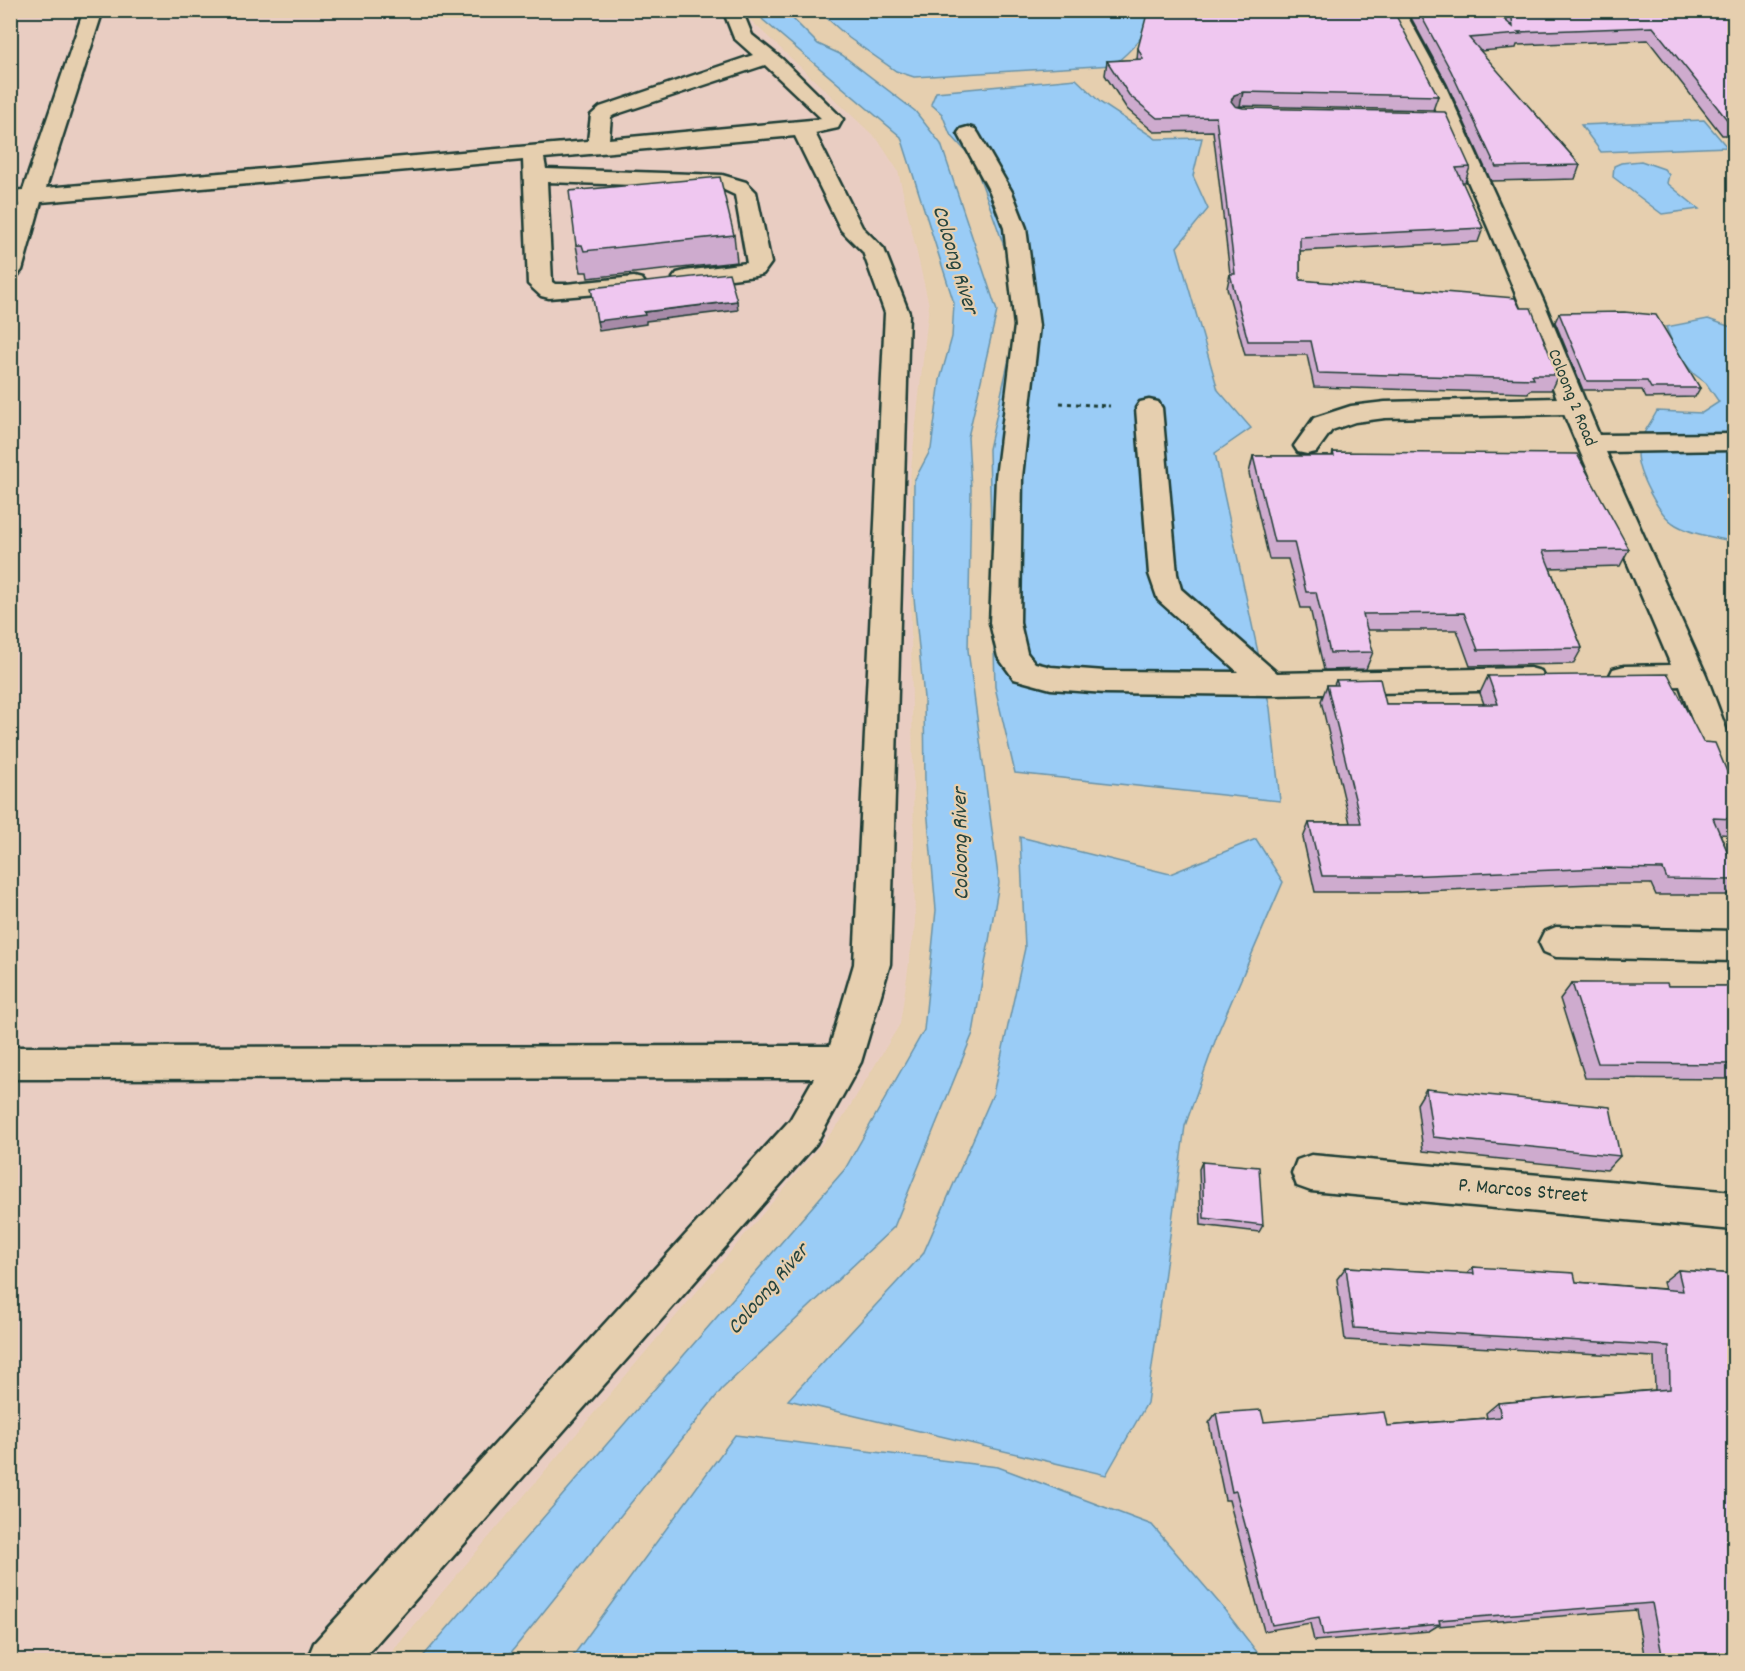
<svg xmlns="http://www.w3.org/2000/svg" width="1745" height="1671" font-family="Dekko,sans-serif">
<style>
.built{fill:#e9cdc2}
.water{fill:#9accf6;stroke:#6993a8;stroke-width:1.5}
.lines{fill:none;stroke-linecap:round;stroke-linejoin:round}
.minor-casing{stroke:#1f3d34;stroke-width:5}
.path{stroke:#1f3d34;stroke-width:3;stroke-dasharray:4 4;stroke-linecap:butt}
.minor{fill:#e6cfaf;fill-rule:evenodd}
.wall{fill:#ceabce;stroke:#1f3d34;stroke-width:1.5}
.shaded-wall{fill:#a78ba8;stroke:#1f3d34;stroke-width:1.5}
.building{fill:#efc7f0;stroke:#1f3d34;stroke-width:1.5}
.labels{text-anchor:middle;dominant-baseline:central;stroke-width:4.5;stroke-linejoin:round;paint-order:stroke}
.far-street-label{font-size:18px;fill:#1f3d34;stroke:#e6cfaf}
.street-label{font-size:21px;fill:#1f3d34;stroke:#e6cfaf}
.water-label{font-size:22px;font-style:italic;fill:#25443e;stroke:#e6cfaf}
</style>
<rect width="100%" height="100%" fill="#e6cfaf"/>
<filter id="ink" filterUnits="userSpaceOnUse"><feTurbulence type="fractalNoise" baseFrequency=".0167" numOctaves="2"/><feDisplacementMap in="SourceGraphic" scale="12" xChannelSelector="R" yChannelSelector="G"/><feConvolveMatrix kernelMatrix="1 2 1 2 8 2 1 2 1" color-interpolation-filters="sRGB"/></filter>
<g filter="url(#ink)">
<path class="built" d="M 11,11 L 745,11 L 747,17 L 878,140 L 898,171 L 929,305 L 909,487 L 915,923 L 900,1024 L 841,1121 L 385,1660 L 11,1660 Z"/>
<path class="water" d="M 1158,10 C 1147,33 1133,50 1113,65 L 914,77 L 896,71 L 849,38 L 819,11 Z
M 757,11 L 785,11 L 818,44 L 842,55 L 915,111 L 941,144 L 997,311 L 968,437 L 971,489 L 968,650 L 999,883 L 973,1033 L 894,1227 L 722,1389 L 505,1660 L 420,1660 L 845,1169 L 924,1030 L 936,910 L 925,785 L 924,698 L 913,588 L 914,481 L 931,449 L 940,380 L 952,337 L 954,303 L 901,137 L 763,20 Z
M 1076,79 L 1101,103 L 1156,139 L 1202,138 L 1193,176 L 1208,209 L 1177,247 L 1218,390 L 1251,428 L 1215,453 L 1270,708 L 1280,801 L 1015,773 L 995,687 L 989,449 L 1019,314 L 1010,263 L 973,159 L 950,134 L 942,114 L 931,104 L 936,92 Z
M 1704,120 L 1727,147 L 1601,152 L 1581,125 Z
M 1641,161 L 1664,169 L 1669,175 L 1667,183 L 1699,209 L 1662,214 L 1613,177 L 1614,166 L 1621,163 Z
M 1708,319 L 1734,328 L 1734,542 C 1715,537 1694,535 1676,525 C 1659,516 1637,473 1637,453 C 1637,440 1651,423 1657,411 L 1702,413 L 1719,402 L 1706,383 L 1694,374 L 1677,354 L 1666,327 Z
M 1020,837 L 1170,874 L 1256,839 L 1283,882 L 1219,1030 L 1185,1126 L 1147,1403 L 1106,1475 L 788,1400 L 923,1254 L 993,1094 L 1025,948 Z
M 735,1435 L 998,1467 L 1152,1525 L 1220,1604 L 1263,1660 L 570,1660 Z"/>
<g class="lines">
<g class="minor-casing">
<path id="minor" d="M 84,10 L 103,10 L 46,188 L 588,141 L 591,115 L 600,107 L 753,55 L 734,38 L 723,10 L 742,10 L 752,35 L 782,59 L 843,119 L 838,128 L 815,133 L 862,227 L 884,249 L 909,313 L 890,964 L 861,1062 L 816,1144 L 362,1660 L 307,1660 L 314,1643 L 790,1120 L 814,1078 L 10,1079 L 10,1047 L 830,1046 L 854,964 L 885,313 L 863,252 L 841,230 L 795,136 L 544,158 L 546,169 L 722,175 L 746,182 L 756,192 L 771,263 L 763,274 L 755,276 L 685,285 L 677,283 L 673,278 L 677,273 L 685,271 L 747,263 L 735,195 L 720,188 L 547,182 L 552,282 L 555,284 L 566,284 L 634,277 L 642,279 L 646,284 L 642,289 L 634,291 L 549,298 L 541,296 L 528,284 L 523,160 L 41,202 L 22,270 L 18,275 L 10,277 L 10,230 L 19,204 L 10,205 L 10,191 L 23,190 ZM 765,65 L 822,119 L 609,139 L 611,117 L 614,115 Z
M 1385,10 L 1404,10 L 1445,85 L 1543,300 L 1599,435 L 1734,434 L 1734,450 L 1606,452 L 1706,675 L 1734,750 L 1734,804 L 1723,801 L 1718,792 L 1680,686 L 1624,688 L 1613,685 L 1609,677 L 1613,669 L 1624,666 L 1671,665 L 1564,414 L 1385,418 L 1355,422 L 1332,430 L 1316,452 L 1307,454 L 1298,452 L 1294,446 L 1314,418 L 1351,406 L 1385,402 L 1557,398 C 1506,267 1452,135 1385,10 Z
M 968,127 L 975,129 L 978,133 L 1012,192 L 1026,228 L 1039,326 L 1022,477 L 1020,623 L 1027,653 L 1035,663 L 1051,667 L 1105,671 L 1238,672 L 1158,600 L 1149,574 L 1136,408 L 1140,402 L 1149,400 L 1158,402 L 1162,408 L 1177,574 L 1181,589 L 1277,673 L 1530,668 L 1541,671 L 1545,679 L 1541,687 L 1530,690 L 1270,695 L 1105,693 L 1051,689 L 1014,679 L 998,657 L 990,623 L 996,477 L 1015,326 L 1004,228 L 990,192 L 958,133 L 961,129 Z
M 1556,927 L 1734,931 L 1734,961 L 1556,957 L 1544,952 L 1539,942 L 1544,932 Z
M 1311,1155 L 1734,1192 L 1734,1230 L 1311,1191 L 1297,1186 L 1292,1173 L 1297,1160 Z"/>
</g>
<path class="path" d="M 1060,403 L 1110,406"/>
<use href="#minor" class="minor"/>
</g>
<path class="wall" d="M 1410,10 L 1493,10 L 1507,22 L 1506,10 L 1734,10 L 1734,136 L 1734,135 L 1722,135 L 1648,40 L 1517,45 L 1516,48 L 1480,51 L 1580,165 L 1575,179 L 1491,181 L 1447,84 L 1409,14 Z
M 1138,48 L 1438,96 L 1433,110 L 1240,106 L 1237,107 L 1470,167 L 1465,182 L 1462,182 L 1483,228 L 1478,242 L 1300,251 L 1300,280 L 1520,308 L 1558,375 L 1551,390 L 1530,390 L 1528,393 L 1314,387 L 1307,355 L 1245,355 L 1227,288 L 1230,274 L 1213,131 L 1154,132 L 1127,109 L 1105,75 L 1107,61 L 1137,60 Z
M 734,235 L 737,262 L 588,278 L 587,272 L 581,272 L 576,245 Z
M 1559,313 L 1700,388 L 1695,397 L 1646,398 L 1642,390 L 1583,390 L 1555,322 Z
M 1333,452 L 1629,549 L 1620,566 L 1550,568 L 1582,648 L 1573,664 L 1470,666 L 1457,630 L 1367,630 L 1373,652 L 1366,669 L 1324,670 L 1310,608 L 1301,608 L 1288,559 L 1269,559 L 1249,473 L 1253,456 L 1332,456 Z
M 1488,676 L 1703,742 L 1733,786 L 1734,787 L 1734,835 L 1720,834 L 1734,867 L 1734,886 L 1727,895 L 1656,895 L 1651,884 L 1593,884 L 1397,892 L 1315,892 L 1303,838 L 1309,823 L 1350,823 L 1321,701 L 1327,685 L 1334,685 L 1336,680 L 1386,704 L 1484,704 L 1480,693 Z
M 1572,983 L 1668,986 L 1734,986 L 1734,1079 L 1585,1078 L 1560,999 Z
M 1426,1089 L 1620,1156 L 1607,1170 L 1423,1151 L 1417,1104 Z
M 1202,1162 L 1263,1225 L 1259,1232 L 1201,1225 L 1199,1169 Z
M 1346,1267 L 1467,1274 L 1473,1267 L 1576,1282 L 1665,1289 L 1663,1282 L 1678,1270 L 1734,1274 L 1734,1660 L 1645,1660 L 1636,1610 L 1437,1626 L 1429,1631 L 1314,1641 L 1310,1623 L 1264,1631 L 1229,1500 L 1225,1500 L 1209,1423 L 1216,1413 L 1264,1422 L 1387,1426 L 1487,1418 L 1486,1413 L 1498,1403 L 1655,1390 L 1654,1357 L 1345,1340 L 1337,1279 Z"/>
<path class="shaded-wall" d="M 1243,92 L 1240,106 L 1231,109 L 1231,101 L 1234,95 Z
M 737,301 L 738,310 L 646,321 L 646,324 L 599,331 L 597,321 L 644,312 Z"/>
<path class="building" d="M 1148,10 L 1393,10 L 1438,96 L 1243,92 L 1234,95 L 1231,101 L 1235,106 L 1243,108 L 1445,112 L 1470,167 L 1456,168 L 1483,228 L 1300,237 L 1300,280 L 1515,298 L 1520,308 L 1531,308 L 1558,375 L 1532,375 L 1534,379 L 1318,373 L 1311,341 L 1248,341 L 1230,274 L 1235,274 L 1216,117 L 1157,118 L 1129,95 L 1107,61 L 1143,59 L 1138,48 Z
M 1418,10 L 1493,10 L 1513,27 L 1511,10 L 1734,10 L 1734,122 L 1729,122 L 1653,27 L 1518,32 L 1521,34 L 1469,38 L 1580,165 L 1496,167 L 1451,71 Z
M 720,177 L 734,235 L 584,251 L 582,245 L 576,245 L 569,191 Z
M 729,273 L 737,301 L 644,312 L 645,315 L 597,321 L 591,288 Z
M 1624,312 L 1656,315 L 1700,388 L 1651,388 L 1647,381 L 1587,381 L 1559,313 Z
M 1333,452 L 1577,454 L 1629,549 L 1543,551 L 1582,648 L 1478,650 L 1464,613 L 1363,614 L 1373,652 L 1330,653 L 1316,592 L 1306,592 L 1294,542 L 1274,542 L 1253,456 L 1334,456 Z
M 1668,674 L 1703,742 L 1715,743 L 1733,786 L 1734,787 L 1734,819 L 1713,818 L 1734,867 L 1734,880 L 1667,879 L 1663,869 L 1603,868 L 1405,876 L 1322,876 L 1309,823 L 1361,823 L 1327,685 L 1338,685 L 1336,680 L 1380,679 L 1386,704 L 1498,704 L 1488,676 Z
M 1572,983 L 1667,983 L 1668,986 L 1734,986 L 1734,1064 L 1598,1063 Z
M 1426,1089 L 1610,1107 L 1620,1156 L 1433,1137 Z
M 1202,1162 L 1259,1167 L 1263,1225 L 1204,1218 Z
M 1346,1267 L 1474,1274 L 1473,1267 L 1574,1273 L 1576,1282 L 1683,1291 L 1678,1270 L 1734,1274 L 1734,1660 L 1663,1660 L 1652,1603 L 1439,1620 L 1440,1624 L 1323,1635 L 1319,1617 L 1272,1625 L 1236,1491 L 1232,1492 L 1216,1413 L 1261,1410 L 1264,1422 L 1384,1412 L 1387,1426 L 1501,1417 L 1498,1403 L 1670,1389 L 1669,1346 L 1354,1328 Z"/>
</g>
<g class="labels">
<g class="far-street-label">
<text transform="translate(1571 398) rotate(68)">Coloong 2 Road</text>
</g>
<g class="street-label">
<text transform="translate(1523 1192) rotate(5)">P. Marcos Street</text>
</g>
<g class="water-label">
<text transform="translate(954 260) rotate(73)">Coloong River</text>
<text transform="translate(962 844) rotate(-91)">Coloong River</text>
<text transform="translate(769 1290) rotate(-49)">Coloong River</text>
</g>
</g>
<rect width="1745" height="1671" fill="none" stroke="#e6cfaf" stroke-width="36"/>
<rect x="18" y="18" width="1709" height="1635" fill="none" stroke="#1f3d34" stroke-width="2" filter="url(#ink)"/>
</svg>
